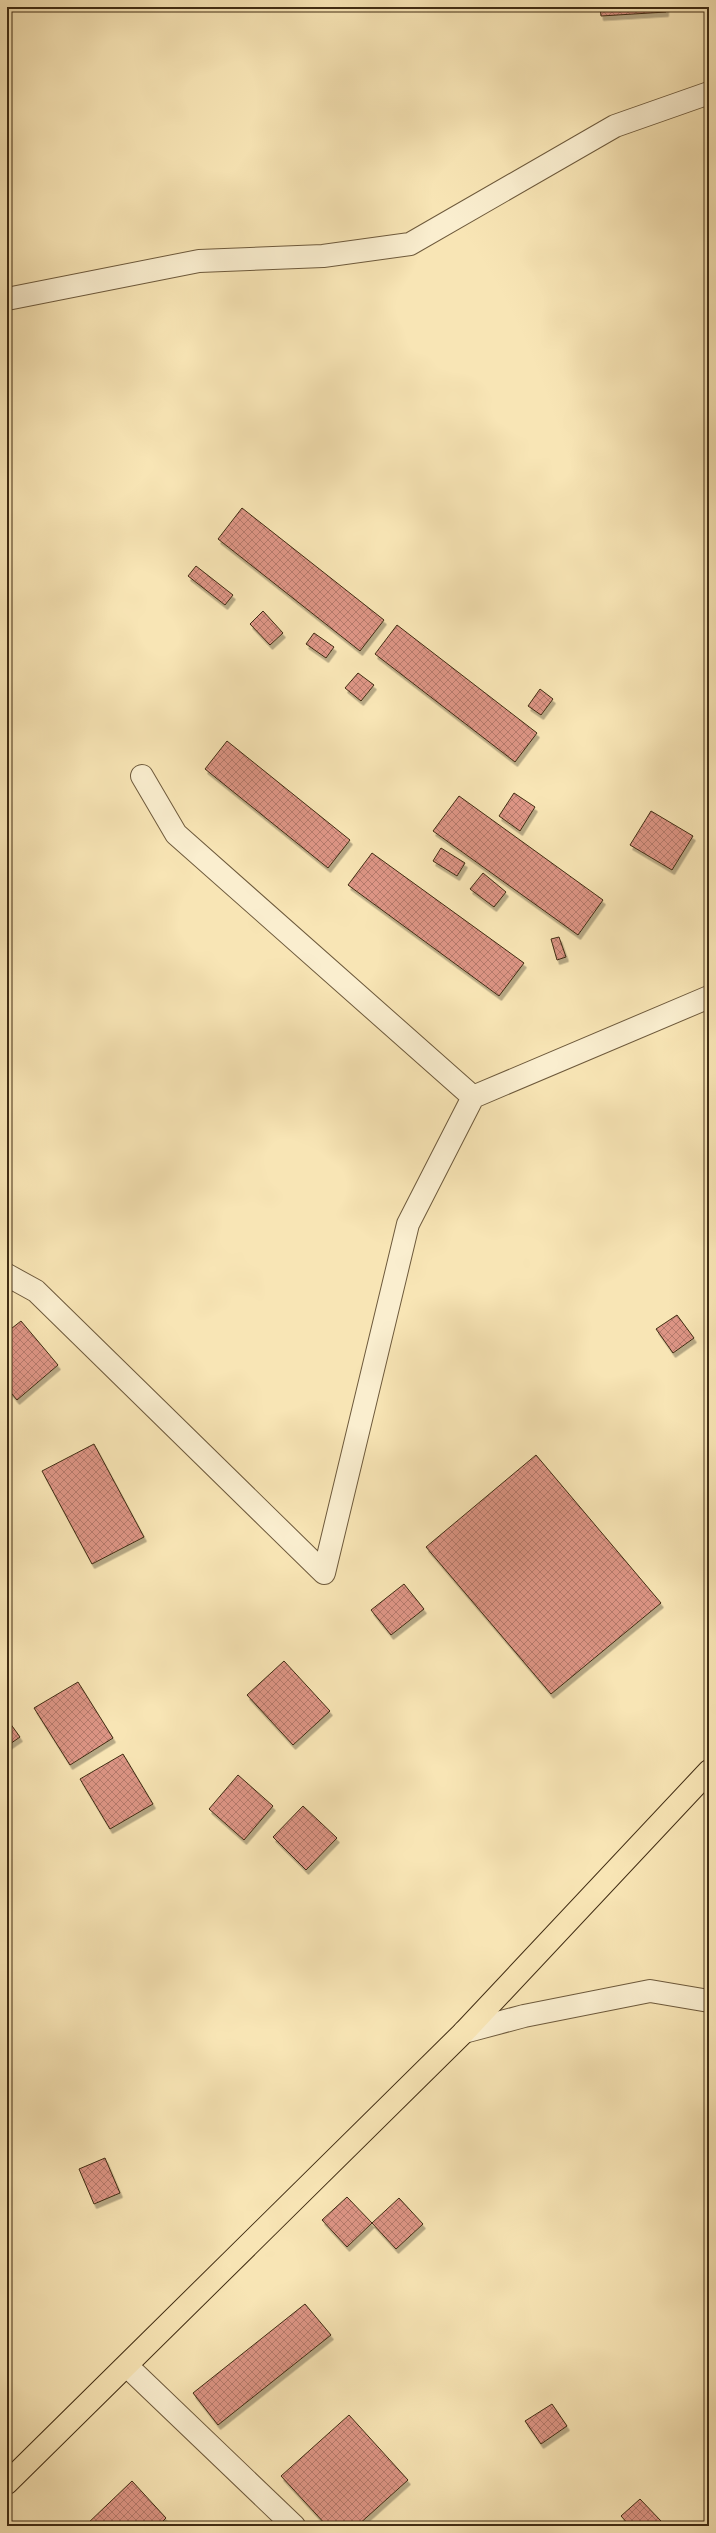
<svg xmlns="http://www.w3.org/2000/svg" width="716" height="2533" font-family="Cardo,serif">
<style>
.building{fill:url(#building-cross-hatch);stroke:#402c13;filter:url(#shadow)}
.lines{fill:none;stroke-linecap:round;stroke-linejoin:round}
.minor-casing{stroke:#6e5a3c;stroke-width:24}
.major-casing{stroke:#402c13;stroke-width:24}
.minor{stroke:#faeecf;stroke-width:22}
.major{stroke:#f8e5b5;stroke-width:22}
</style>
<defs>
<pattern id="building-cross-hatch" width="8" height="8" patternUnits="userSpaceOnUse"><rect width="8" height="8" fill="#dd9585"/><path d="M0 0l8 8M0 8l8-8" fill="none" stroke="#b57a6c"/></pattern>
<filter id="shadow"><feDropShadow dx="2.5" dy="4.5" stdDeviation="0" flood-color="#0004"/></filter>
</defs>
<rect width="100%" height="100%" fill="#f8e5b5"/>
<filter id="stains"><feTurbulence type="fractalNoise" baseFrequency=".005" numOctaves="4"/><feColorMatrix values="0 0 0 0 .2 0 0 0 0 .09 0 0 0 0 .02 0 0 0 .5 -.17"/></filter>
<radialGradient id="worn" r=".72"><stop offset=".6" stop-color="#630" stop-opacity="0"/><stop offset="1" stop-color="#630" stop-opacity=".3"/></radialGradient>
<path class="building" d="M 600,7 L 666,7 L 666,12 L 601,16 Z
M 242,508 L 384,620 L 360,651 L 218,539 Z
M 196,566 L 233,595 L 225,605 L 188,576 Z
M 263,611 L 283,633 L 270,645 L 250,624 Z
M 397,625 L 537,733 L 515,762 L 375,654 Z
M 314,633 L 334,647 L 326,658 L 306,644 Z
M 358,673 L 374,685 L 361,701 L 345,688 Z
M 540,689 L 553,699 L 541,715 L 528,706 Z
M 227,741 L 350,840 L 328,868 L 205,769 Z
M 514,793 L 535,807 L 520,831 L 499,816 Z
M 459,796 L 603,900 L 578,935 L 433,831 Z
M 651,811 L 693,836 L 672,870 L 630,845 Z
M 441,848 L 465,863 L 457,876 L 433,861 Z
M 372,853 L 524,963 L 499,996 L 348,885 Z
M 483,873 L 506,892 L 494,907 L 470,889 Z
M 559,937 L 566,957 L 557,960 L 551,939 Z
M 677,1315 L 694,1338 L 673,1353 L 656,1329 Z
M 21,1321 L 58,1365 L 17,1400 L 7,1388 L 7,1332 Z
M 94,1444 L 144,1537 L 92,1564 L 42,1471 Z
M 536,1455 L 661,1603 L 551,1694 L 426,1547 Z
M 404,1584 L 424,1609 L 391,1635 L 371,1610 Z
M 284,1661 L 330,1711 L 293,1745 L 247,1695 Z
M 78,1682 L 113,1738 L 70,1765 L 34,1708 Z
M 7,1719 L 20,1737 L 7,1746 Z
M 123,1754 L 153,1804 L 110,1829 L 80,1779 Z
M 238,1775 L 273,1806 L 244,1840 L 209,1809 Z
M 303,1806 L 337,1838 L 306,1870 L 273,1837 Z
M 105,2158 L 120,2193 L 94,2204 L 79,2169 Z
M 347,2197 L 372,2223 L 347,2247 L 322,2220 Z
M 399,2198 L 423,2224 L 396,2249 L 372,2223 Z
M 305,2304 L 331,2335 L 218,2425 L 193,2393 Z
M 552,2404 L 567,2426 L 541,2444 L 525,2421 Z
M 349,2415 L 408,2480 L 357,2526 L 327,2526 L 281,2476 Z
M 132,2481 L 166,2518 L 158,2526 L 85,2526 Z
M 640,2499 L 661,2521 L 655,2526 L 630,2526 L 621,2516 Z"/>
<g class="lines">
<g class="minor-casing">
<path id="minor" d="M 7,299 L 199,261 L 323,256 L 410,244 L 615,126 L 709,93
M 473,1097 L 709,997
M 7,1275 L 36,1291 L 324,1573 L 408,1224 L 473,1097 L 176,834 L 142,776
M 464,2032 L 524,2016 L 650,1991 L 709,2001
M 127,2366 L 294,2526"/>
</g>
<g class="major-casing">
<path id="major" d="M 7,2483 L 464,2032 L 709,1771"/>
</g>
<use href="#minor" class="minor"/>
<use href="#major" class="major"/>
</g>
<rect width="716" height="2533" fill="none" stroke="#f8e5b5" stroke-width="24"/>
<rect x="8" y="8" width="700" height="2517" fill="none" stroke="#402c13" stroke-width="2"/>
<rect x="12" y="12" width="692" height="2509" fill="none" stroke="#402c13"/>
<rect width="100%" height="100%" filter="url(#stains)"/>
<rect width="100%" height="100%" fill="url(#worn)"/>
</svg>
